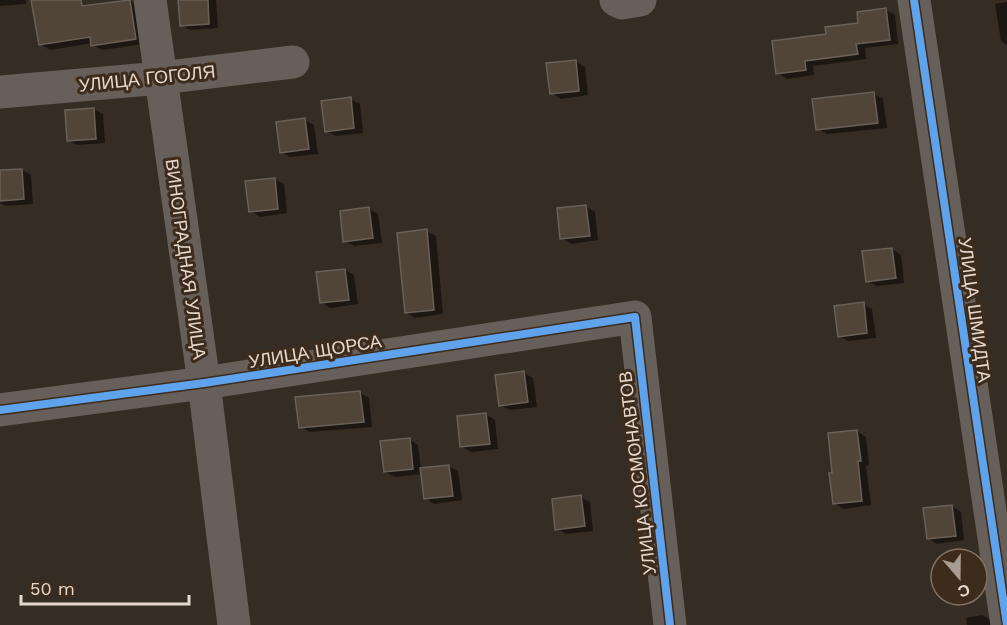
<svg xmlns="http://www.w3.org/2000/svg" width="1007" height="625" font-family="'Work Sans',sans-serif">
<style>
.shadow{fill:#0007}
.building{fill:#514539;stroke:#696059;stroke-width:1.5}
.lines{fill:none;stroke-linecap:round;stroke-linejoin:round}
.minor{stroke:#675f59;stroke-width:33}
.cycleway-casing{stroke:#3d2b1b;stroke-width:11}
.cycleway{stroke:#60a3ed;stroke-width:8}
.labels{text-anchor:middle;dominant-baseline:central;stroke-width:6;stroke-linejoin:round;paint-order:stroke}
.street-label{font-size:18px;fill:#e5d9cf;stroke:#3d2b1b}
</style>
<rect width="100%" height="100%" fill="#352c23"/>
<path class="shadow" d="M 0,0 L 26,0 L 26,4 L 0,6 Z
M 129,0 L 139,5 L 144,44 L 102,50 L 93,45 L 92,43 L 50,50 L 40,44 L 67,9 Z
M 179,0 L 216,0 L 218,28 L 190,30 L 181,25 Z
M 1007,2 L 1007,45 L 1001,41 L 995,4 Z
M 886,10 L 895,15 L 898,44 L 865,48 L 866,59 L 813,66 L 814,75 L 787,79 L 778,73 L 827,36 L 860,24 Z
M 575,61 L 585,67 L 588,95 L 561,99 L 552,93 Z
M 874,94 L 883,99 L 887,128 L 827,134 L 818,129 Z
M 350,99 L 360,104 L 363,133 L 336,136 L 326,131 Z
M 94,109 L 103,114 L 105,143 L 77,145 L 68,140 Z
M 305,120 L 314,125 L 318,154 L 290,157 L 281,152 Z
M 22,170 L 31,175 L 33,204 L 6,206 L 0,203 L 0,172 Z
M 274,179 L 284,184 L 287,213 L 260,217 L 251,211 Z
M 585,206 L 595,212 L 598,240 L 571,244 L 562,238 Z
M 369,209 L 378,214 L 382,243 L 354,246 L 345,241 Z
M 426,231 L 436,236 L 443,314 L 415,318 L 406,312 Z
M 892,249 L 901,255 L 904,283 L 877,286 L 867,281 Z
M 345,270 L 354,275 L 358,304 L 330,308 L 321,302 Z
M 863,304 L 872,309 L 876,338 L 848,341 L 839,336 Z
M 524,373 L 533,378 L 537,407 L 510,410 L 500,405 Z
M 360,393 L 369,398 L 372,427 L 310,432 L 301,427 Z
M 485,414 L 495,420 L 498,449 L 471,452 L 462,447 Z
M 857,431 L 866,437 L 869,465 L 866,466 L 871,505 L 844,509 L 834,503 Z
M 409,439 L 418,445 L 421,469 L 449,466 L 458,471 L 462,500 L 434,504 L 425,498 L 422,474 L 395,477 L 385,472 Z
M 581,497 L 590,502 L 593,531 L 566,534 L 557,529 Z
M 952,506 L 961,512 L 964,540 L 937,544 L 928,538 Z
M 982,615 L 992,620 L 992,625 L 967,625 L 966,618 Z"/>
<path class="building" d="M 31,0 L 81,0 L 82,6 L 130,0 L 136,39 L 91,46 L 90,37 L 39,45 Z
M 178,0 L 208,0 L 209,24 L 180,26 Z
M 886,8 L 890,40 L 856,44 L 858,54 L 805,61 L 806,70 L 776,74 L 772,41 L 826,34 L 825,27 L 858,23 L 857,12 Z
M 576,60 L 579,91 L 550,94 L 546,63 Z
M 874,92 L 878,123 L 816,130 L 812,99 Z
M 351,97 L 354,128 L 325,132 L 321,101 Z
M 94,108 L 96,139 L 67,141 L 65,110 Z
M 305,118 L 309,149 L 280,153 L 276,122 Z
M 22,169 L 24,199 L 0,201 L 0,170 Z
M 275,178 L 278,209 L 249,212 L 245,181 Z
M 586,205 L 590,236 L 560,239 L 557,208 Z
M 369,207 L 373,238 L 343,242 L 340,211 Z
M 427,229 L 434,310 L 405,313 L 397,233 Z
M 892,248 L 896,278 L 866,282 L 862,251 Z
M 345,269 L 349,300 L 320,303 L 316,272 Z
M 864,302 L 867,333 L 838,337 L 834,306 Z
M 524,371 L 528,402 L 499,406 L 495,375 Z
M 360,391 L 364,422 L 299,428 L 295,397 Z
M 486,413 L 490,444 L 460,447 L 457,416 Z
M 857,430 L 861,461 L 858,461 L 862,501 L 833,504 L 829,473 L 832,473 L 828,433 Z
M 410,438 L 413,469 L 384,472 L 380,441 Z
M 449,465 L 453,496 L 424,499 L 420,468 Z
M 581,495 L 585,526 L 555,530 L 552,499 Z
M 952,505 L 956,536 L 927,539 L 923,508 Z"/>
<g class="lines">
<path class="minor" d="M 150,0 L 204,383 L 234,625
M 616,0 L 622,3 L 640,0
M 914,0 L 1007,625
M 0,92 L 161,78 L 293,62
M 0,410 L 204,383 L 635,317 L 670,625"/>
<g class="cycleway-casing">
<path id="cycleway" d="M 914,0 L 1007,625
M 0,410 L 204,383 L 635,317 L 670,625"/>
</g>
<use href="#cycleway" class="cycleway"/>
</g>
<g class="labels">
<g class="street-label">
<text transform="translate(147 78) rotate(-6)">УЛИЦА ГОГОЛЯ</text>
<text transform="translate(186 259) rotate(82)">ВИНОГРАДНАЯ УЛИЦА</text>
<text transform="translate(975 310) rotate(82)">УЛИЦА ШМИДТА</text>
<text transform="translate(315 351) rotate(-9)">УЛИЦА ЩОРСА</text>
<text transform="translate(637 473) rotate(-97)">УЛИЦА КОСМОНАВТОВ</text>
</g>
</g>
<g transform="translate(959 577) rotate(160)"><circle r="28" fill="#3d2b1b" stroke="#807163" stroke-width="1.5"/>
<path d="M0-4.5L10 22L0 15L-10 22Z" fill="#a79c93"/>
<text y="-9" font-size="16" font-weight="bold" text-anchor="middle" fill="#e5d9cf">С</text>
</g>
<path d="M21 595v9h168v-9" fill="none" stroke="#e5d9cf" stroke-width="3"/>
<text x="30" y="595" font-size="18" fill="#e5d9cf" stroke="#3d2b1b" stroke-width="4.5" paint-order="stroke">50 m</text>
</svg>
